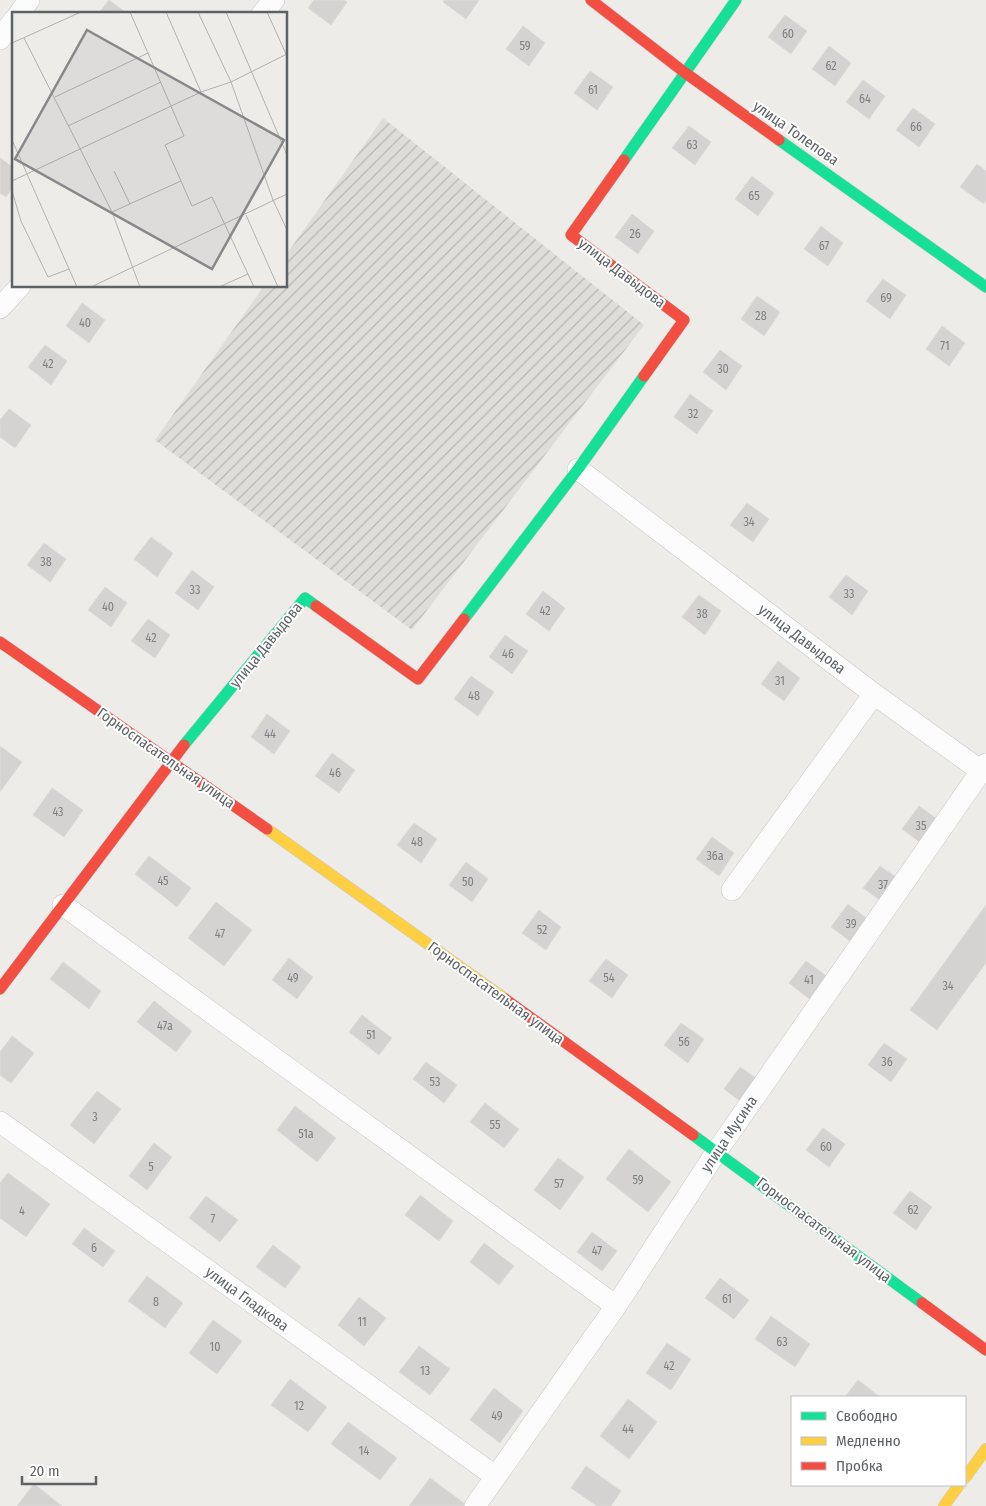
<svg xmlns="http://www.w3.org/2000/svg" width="986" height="1506" font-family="'Fira Sans Condensed',sans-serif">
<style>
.industrial{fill:url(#industrial-furrows)}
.building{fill:#d4d3d1;stroke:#dddbd8}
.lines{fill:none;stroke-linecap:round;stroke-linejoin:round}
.street-casing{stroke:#c9c9c9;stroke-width:22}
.fast-casing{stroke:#cacaca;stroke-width:12}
.slow-casing{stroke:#cacaca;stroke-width:12}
.jam-casing{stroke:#cacaca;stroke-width:12}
.street{stroke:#fcfcfc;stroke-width:21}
.fast{stroke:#16e098;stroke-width:11}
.slow{stroke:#ffcf43;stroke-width:11}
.jam{stroke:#f24e42;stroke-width:11}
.labels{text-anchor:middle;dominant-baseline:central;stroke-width:4;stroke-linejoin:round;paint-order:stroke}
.number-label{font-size:12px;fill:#7c8082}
.street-label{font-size:15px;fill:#5d6266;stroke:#fff}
.inset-road{fill:none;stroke:#b0b1b0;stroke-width:1}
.view{fill:#86888b;fill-opacity:0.15;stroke:#86888b;stroke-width:2.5}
.inset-edge{fill:none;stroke:#5d6266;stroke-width:2.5}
</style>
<defs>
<pattern id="industrial-furrows" width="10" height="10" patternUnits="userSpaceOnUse" patternTransform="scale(1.25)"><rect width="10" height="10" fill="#dfddd9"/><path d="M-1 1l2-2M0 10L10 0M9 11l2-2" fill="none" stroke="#b8b7b4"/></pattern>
</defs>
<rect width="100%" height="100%" fill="#eeece8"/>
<path class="industrial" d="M 383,118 L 644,325 L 412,630 L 155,440 L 264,286 L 286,286 L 286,255 Z"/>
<path class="building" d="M 109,0 L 128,14 L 98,14 Z
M 314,0 L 344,0 L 347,2 L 331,25 L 308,8 Z
M 444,0 L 479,0 L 466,19 L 443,2 Z
M 785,15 L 807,31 L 791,54 L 768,37 Z
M 523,26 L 545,43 L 529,66 L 506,49 Z
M 829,46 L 851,63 L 835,86 L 812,69 Z
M 590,71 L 613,87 L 597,110 L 574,93 Z
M 863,80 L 885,96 L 869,119 L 846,102 Z
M 913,108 L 935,124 L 919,147 L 896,130 Z
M 689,126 L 711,142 L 695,165 L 672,148 Z
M 0,158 L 14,168 L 14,186 L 6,197 L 0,193 Z
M 977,164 L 986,171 L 986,200 L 984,204 L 960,187 Z
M 752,176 L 774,193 L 758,216 L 735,199 Z
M 632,214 L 654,231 L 638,254 L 615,237 Z
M 821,226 L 843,243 L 828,266 L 804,249 Z
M 883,279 L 906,295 L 890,319 L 866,301 Z
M 757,296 L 780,312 L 764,336 L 741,319 Z
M 82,303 L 105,320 L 89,343 L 66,326 Z
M 942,326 L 965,343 L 949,366 L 926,349 Z
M 45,345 L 67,361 L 51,385 L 28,367 Z
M 720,350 L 742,366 L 726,390 L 703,372 Z
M 690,394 L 713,411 L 697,434 L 674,417 Z
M 9,409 L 31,425 L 15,448 L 0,437 L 0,420 Z
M 747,503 L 769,519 L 753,542 L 730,525 Z
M 151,537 L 173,553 L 157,577 L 134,559 Z
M 44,543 L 66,559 L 50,582 L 27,565 Z
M 192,570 L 214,587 L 198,610 L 175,593 Z
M 846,575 L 868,591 L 852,615 L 829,597 Z
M 105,587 L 127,603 L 111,627 L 88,610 Z
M 543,591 L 565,608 L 549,631 L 526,614 Z
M 699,595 L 721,611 L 705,635 L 682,617 Z
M 148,619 L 170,635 L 155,658 L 131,641 Z
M 505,635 L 528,651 L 512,674 L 489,657 Z
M 778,661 L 800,678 L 784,701 L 761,684 Z
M 471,676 L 494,692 L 478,716 L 454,699 Z
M 267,714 L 290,731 L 274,754 L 251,737 Z
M 0,746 L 22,762 L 0,792 Z
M 332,753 L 355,770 L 339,793 L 315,776 Z
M 52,788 L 83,810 L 64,837 L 33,815 Z
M 919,806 L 941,822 L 925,846 L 902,829 Z
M 414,823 L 437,839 L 421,863 L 397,845 Z
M 712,837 L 734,853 L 719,876 L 696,859 Z
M 149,856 L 191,888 L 177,907 L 135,874 Z
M 466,862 L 488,879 L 472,902 L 449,885 Z
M 880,866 L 903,882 L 887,905 L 863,888 Z
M 216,902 L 252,930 L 224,966 L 188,938 Z
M 848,904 L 870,921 L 854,944 L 831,927 Z
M 986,905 L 986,963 L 937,1030 L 910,1010 Z
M 539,910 L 561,927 L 546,950 L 522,933 Z
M 289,958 L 313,977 L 297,999 L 272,980 Z
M 606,959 L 628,975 L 612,998 L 589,981 Z
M 806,961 L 828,977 L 812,1001 L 789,983 Z
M 63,962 L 101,991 L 89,1009 L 50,979 Z
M 154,1001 L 192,1031 L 176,1052 L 137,1022 Z
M 362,1015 L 392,1038 L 379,1055 L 349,1032 Z
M 681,1023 L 704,1039 L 688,1063 L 664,1045 Z
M 12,1036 L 34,1053 L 11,1083 L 0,1075 L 0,1052 Z
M 884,1043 L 907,1059 L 891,1082 L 868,1065 Z
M 426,1062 L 457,1085 L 444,1103 L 413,1079 Z
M 740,1067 L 763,1083 L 747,1106 L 724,1089 Z
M 97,1091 L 121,1109 L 94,1144 L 70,1125 Z
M 485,1103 L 519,1129 L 504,1148 L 470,1122 Z
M 295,1106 L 336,1138 L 317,1162 L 277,1130 Z
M 823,1128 L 845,1144 L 829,1167 L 806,1150 Z
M 154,1143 L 172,1157 L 147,1190 L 129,1176 Z
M 629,1149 L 671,1182 L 648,1212 L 606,1179 Z
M 558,1158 L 584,1177 L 560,1210 L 534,1190 Z
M 8,1173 L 50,1204 L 26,1237 L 0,1218 L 0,1183 Z
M 910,1191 L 932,1207 L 916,1230 L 893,1213 Z
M 420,1195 L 453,1221 L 439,1241 L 405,1215 Z
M 206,1196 L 238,1220 L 220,1242 L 189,1218 Z
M 84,1228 L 115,1251 L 103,1267 L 72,1244 Z
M 592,1232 L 617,1251 L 602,1271 L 577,1252 Z
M 484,1243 L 514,1266 L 499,1285 L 470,1262 Z
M 273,1245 L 301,1267 L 285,1288 L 256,1267 Z
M 147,1276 L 183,1303 L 165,1328 L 128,1301 Z
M 720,1278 L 749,1300 L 734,1319 L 705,1298 Z
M 359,1297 L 386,1318 L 364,1346 L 338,1325 Z
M 771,1316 L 810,1344 L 795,1367 L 755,1339 Z
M 213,1320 L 242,1341 L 217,1374 L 189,1353 Z
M 667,1343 L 691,1359 L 671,1390 L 646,1373 Z
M 419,1346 L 450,1369 L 430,1395 L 399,1372 Z
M 290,1379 L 327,1407 L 308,1432 L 271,1405 Z
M 858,1380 L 880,1397 L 845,1397 Z
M 494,1388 L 523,1411 L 500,1443 L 470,1420 Z
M 628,1399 L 657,1422 L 629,1459 L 600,1436 Z
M 348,1422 L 397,1458 L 380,1480 L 331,1444 Z
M 586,1466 L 621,1491 L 611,1506 L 597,1506 L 571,1488 Z
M 430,1478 L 465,1504 L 464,1506 L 409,1506 Z
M 34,1484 L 62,1506 L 17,1506 Z"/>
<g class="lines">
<g class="street-casing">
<path id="street" d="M 19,14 L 29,0
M 262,14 L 274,0
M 0,39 L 14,20
M 0,308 L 20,286
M 578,469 L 874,694 L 980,770
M 732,890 L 874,694
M 63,905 L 616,1306
M 0,1122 L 495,1476
M 475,1506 L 616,1306 L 717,1151 L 986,764"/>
</g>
<g class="fast-casing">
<path id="fast" d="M 779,140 L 986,287
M 624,160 L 736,0
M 464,619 L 578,469 L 644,376
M 184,745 L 305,598 L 316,606
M 693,1135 L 922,1303"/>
</g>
<g class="slow-casing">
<path id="slow" d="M 267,829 L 505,999
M 965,1478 L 986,1449
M 944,1506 L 959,1485"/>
</g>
<g class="jam-casing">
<path id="jam" d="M 591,0 L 684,72 L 779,140
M 624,160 L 571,235 L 684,320 L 644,376
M 316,606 L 418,679 L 464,619
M 0,642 L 267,829
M 0,989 L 184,745
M 505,999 L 693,1135
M 922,1303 L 986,1350"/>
</g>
<use href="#street" class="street"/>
<use href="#fast" class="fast"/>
<use href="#slow" class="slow"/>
<use href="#jam" class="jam"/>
</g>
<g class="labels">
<g class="number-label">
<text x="788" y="34">60</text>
<text x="525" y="46">59</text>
<text x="831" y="66">62</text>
<text x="593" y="90">61</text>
<text x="865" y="99">64</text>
<text x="916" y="127">66</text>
<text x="692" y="145">63</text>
<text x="754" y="196">65</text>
<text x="635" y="234">26</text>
<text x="824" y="246">67</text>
<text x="886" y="298">69</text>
<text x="761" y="316">28</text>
<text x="85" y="323">40</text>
<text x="945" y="346">71</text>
<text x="48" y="364">42</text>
<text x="723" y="369">30</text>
<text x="693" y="414">32</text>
<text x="749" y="522">34</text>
<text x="46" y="562">38</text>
<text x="195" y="590">33</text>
<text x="849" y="594">33</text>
<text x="108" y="607">40</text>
<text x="545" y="611">42</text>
<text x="702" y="614">38</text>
<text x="151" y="638">42</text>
<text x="508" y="654">46</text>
<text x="780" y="681">31</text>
<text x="474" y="696">48</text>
<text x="270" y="734">44</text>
<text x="335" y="773">46</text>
<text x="58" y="812">43</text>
<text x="921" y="826">35</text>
<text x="417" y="842">48</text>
<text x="715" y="856">36а</text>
<text x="163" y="881">45</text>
<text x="468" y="882">50</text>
<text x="883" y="885">37</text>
<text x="851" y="924">39</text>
<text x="542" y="930">52</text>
<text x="220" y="934">47</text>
<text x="293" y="978">49</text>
<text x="609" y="978">54</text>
<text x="809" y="980">41</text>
<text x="948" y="986">34</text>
<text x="165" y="1026">47а</text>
<text x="371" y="1035">51</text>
<text x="684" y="1042">56</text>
<text x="887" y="1062">36</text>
<text x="435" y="1082">53</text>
<text x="95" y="1117">3</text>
<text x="495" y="1125">55</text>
<text x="306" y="1134">51а</text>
<text x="826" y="1147">60</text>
<text x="151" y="1167">5</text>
<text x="638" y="1180">59</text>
<text x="559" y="1184">57</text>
<text x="913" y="1210">62</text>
<text x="22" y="1211">4</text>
<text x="213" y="1219">7</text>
<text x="94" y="1248">6</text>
<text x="597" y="1251">47</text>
<text x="727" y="1299">61</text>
<text x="156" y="1302">8</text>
<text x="362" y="1322">11</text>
<text x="782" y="1342">63</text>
<text x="215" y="1347">10</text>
<text x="669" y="1366">42</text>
<text x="425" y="1371">13</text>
<text x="299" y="1406">12</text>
<text x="497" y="1416">49</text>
<text x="628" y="1429">44</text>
<text x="364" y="1451">14</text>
</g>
<g class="street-label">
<text transform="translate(796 133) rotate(35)">улица Толепова</text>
<text transform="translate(622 273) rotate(37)">улица Давыдова</text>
<text transform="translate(802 639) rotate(37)">улица Давыдова</text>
<text transform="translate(266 645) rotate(-51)">улица Давыдова</text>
<text transform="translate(166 758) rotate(35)">Горноспасательная улица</text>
<text transform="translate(496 993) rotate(36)">Горноспасательная улица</text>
<text transform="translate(729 1134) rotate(-56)">улица Мусина</text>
<text transform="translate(824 1230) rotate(37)">Горноспасательная улица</text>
<text transform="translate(247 1299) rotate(36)">улица Гладкова</text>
</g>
</g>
<g transform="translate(12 12)">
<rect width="275" height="275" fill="#eeece8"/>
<path class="inset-road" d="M 118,0 L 172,124 L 153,133 L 169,169 L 180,194 L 200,185 L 242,275M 154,0 L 189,80M 186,0 L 219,70 L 261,188 L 275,218M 214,0 L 275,143M 255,0 L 274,42M 12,26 L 100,200 L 128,275M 0,31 L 69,0M 43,85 L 136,41M 56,114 L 149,70M 0,128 L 65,275M 102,159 L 118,192M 0,169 L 189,80 L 219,70 L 275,42M 0,179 L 9,209 L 36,265 L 57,257M 100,200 L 169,169M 234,203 L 266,275M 79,275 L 275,182M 207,275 L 236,262"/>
<path class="view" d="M 75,18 L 272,128 L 200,257 L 3,147 Z"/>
<rect width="275" height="275" class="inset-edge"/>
</g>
<rect x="791" y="1396" width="175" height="90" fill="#ffffff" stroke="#bec0c2"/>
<rect x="801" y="1412" width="25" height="8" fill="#16e098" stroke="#bec0c2"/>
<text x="836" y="1421" font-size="15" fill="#5d6266">Свободно</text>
<rect x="801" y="1437" width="25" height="8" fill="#ffcf43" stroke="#bec0c2"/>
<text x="836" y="1446" font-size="15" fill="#5d6266">Медленно</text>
<rect x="801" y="1462" width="25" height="8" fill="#f24e42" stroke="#bec0c2"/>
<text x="836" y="1471" font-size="15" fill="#5d6266">Пробка</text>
<path d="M22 1476v8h74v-8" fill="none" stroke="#5d6266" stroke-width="2.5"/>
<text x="30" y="1476" font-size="15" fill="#5d6266" stroke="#ffffff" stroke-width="4" paint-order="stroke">20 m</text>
</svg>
